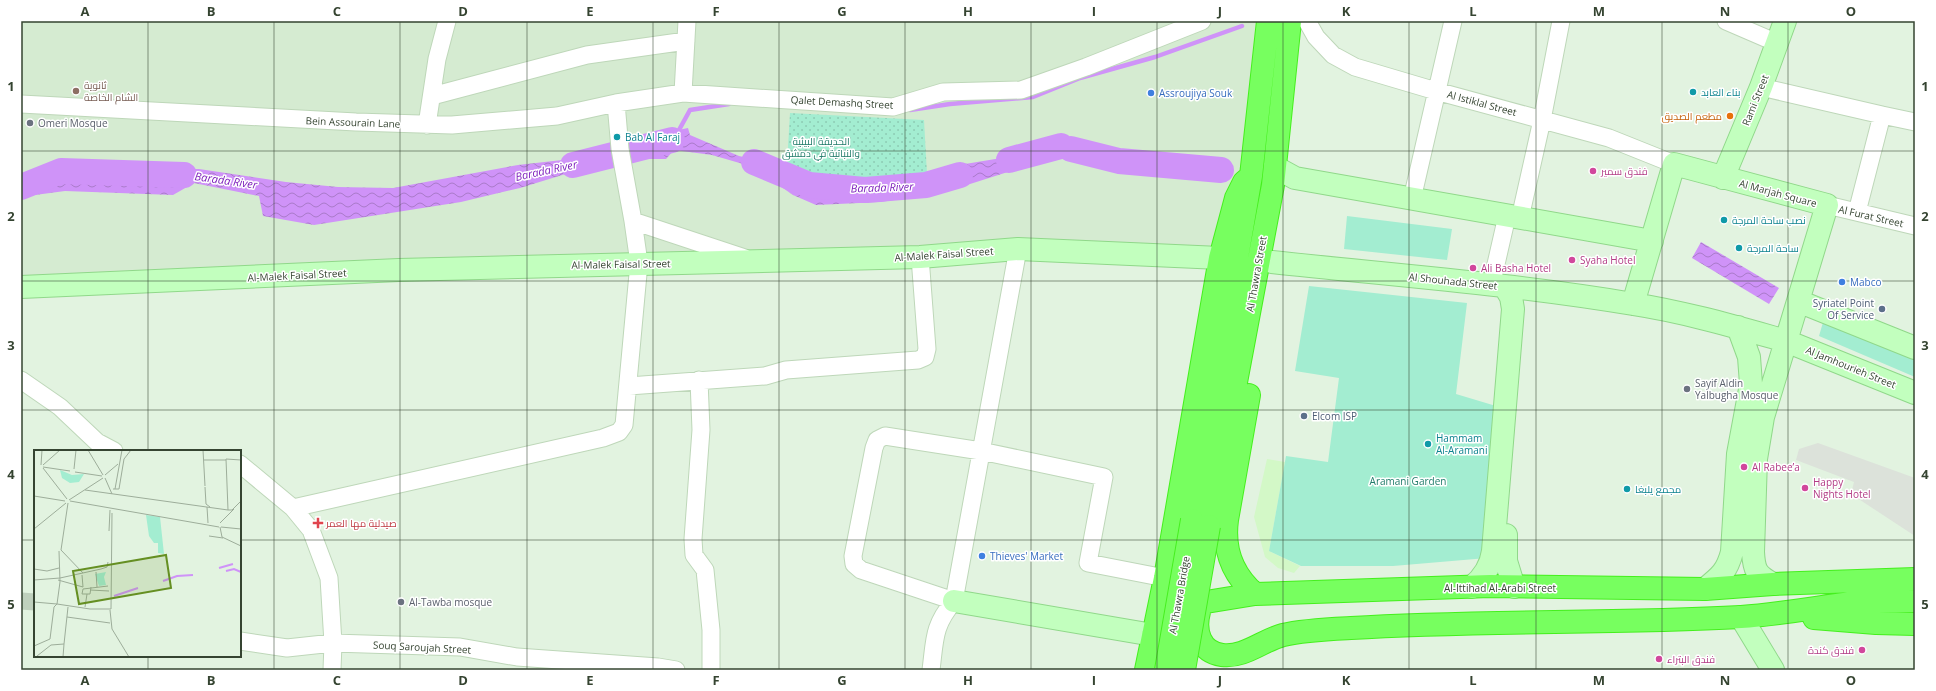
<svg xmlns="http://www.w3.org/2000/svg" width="1936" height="691" font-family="'Open Sans',Cairo,sans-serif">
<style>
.residential{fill:#d5ebd1}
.commercial{fill:#d3f8c7}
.grass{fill:url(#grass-dots)}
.park{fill:#a3edd1}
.parking{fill:#dce2da}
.water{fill:url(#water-waves)}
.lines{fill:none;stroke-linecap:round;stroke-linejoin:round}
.stream{stroke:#cf93f8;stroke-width:4.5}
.river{stroke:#cf93f8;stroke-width:26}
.street-tunnel{stroke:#bfd0bd;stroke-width:17;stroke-dasharray:17 8;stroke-linecap:butt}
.street-casing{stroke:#bed7b9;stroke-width:19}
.secondary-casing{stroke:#90d88a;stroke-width:24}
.highway-casing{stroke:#45ef1e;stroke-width:24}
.street{stroke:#fff;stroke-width:17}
.secondary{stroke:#c2ffbe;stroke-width:22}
.highway{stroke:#77ff5f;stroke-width:22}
.highway-bridge-casing{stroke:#45ef1e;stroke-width:24;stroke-linecap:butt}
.highway-bridge{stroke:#77ff5f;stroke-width:22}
.grid{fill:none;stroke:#354431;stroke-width:1;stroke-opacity:0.55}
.education-dot{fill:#8d6e63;stroke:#fff;stroke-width:1.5}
.culture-dot{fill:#0f9aa8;stroke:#fff;stroke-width:1.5}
.shop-dot{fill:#3f7fe0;stroke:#fff;stroke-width:1.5}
.food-dot{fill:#e8710a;stroke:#fff;stroke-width:1.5}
.worship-dot{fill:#6b7280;stroke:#fff;stroke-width:1.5}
.hotel-dot{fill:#d1479c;stroke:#fff;stroke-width:1.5}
.service-dot{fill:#5c6f8a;stroke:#fff;stroke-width:1.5}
.health-dot{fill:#e0444e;stroke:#fff;stroke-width:1.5}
.labels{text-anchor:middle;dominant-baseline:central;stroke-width:3;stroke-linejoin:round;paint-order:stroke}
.education-label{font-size:10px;fill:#785e54;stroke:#fff;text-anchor:start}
.culture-label{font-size:10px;fill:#0d838f;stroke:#fff;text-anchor:start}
.shop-label{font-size:10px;fill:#366cbe;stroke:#fff;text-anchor:start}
.street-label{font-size:10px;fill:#354431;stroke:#fff}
.food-label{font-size:10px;fill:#c56008;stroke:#fff;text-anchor:end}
.worship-label{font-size:10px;fill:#5b616d;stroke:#fff;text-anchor:start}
.park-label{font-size:10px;fill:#1f7b69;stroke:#fff}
.hotel-label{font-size:10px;fill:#b23c85;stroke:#fff;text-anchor:start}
.service-label{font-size:10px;fill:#4e5e75;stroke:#fff;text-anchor:end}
.health-label{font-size:10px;fill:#be3a42;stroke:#fff;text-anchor:start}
.water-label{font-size:11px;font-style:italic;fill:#7d1fbb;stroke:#fff}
.inset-river{fill:none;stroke:#cf93f8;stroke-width:2}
.inset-road{fill:none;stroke:#9dad9a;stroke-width:1}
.view{fill:#658f22;fill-opacity:0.15;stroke:#658f22;stroke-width:2}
.inset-edge{fill:none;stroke:#354431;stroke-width:2}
.neatline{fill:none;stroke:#354431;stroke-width:1.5}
.grid-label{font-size:13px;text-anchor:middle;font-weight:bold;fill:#354431}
</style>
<defs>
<pattern id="grass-dots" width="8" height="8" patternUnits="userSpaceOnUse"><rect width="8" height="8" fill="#a3edd1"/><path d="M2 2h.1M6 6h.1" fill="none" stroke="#8dccb4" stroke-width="1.8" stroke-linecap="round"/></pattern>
<pattern id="water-waves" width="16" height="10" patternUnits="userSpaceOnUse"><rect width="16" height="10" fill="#cf93f8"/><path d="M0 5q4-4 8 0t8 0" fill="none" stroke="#a97ac9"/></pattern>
</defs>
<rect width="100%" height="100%" fill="#e2f3e0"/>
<path class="residential" d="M 21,21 L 1268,21 L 1251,176 L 1220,258 L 1018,249 L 21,287 Z"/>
<path class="commercial" d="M 1267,459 L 1285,462 L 1269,551 L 1300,566 L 1294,573 L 1278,568 L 1265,557 L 1254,517 Z"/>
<path class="grass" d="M 790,113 L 924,120 L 927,174 L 895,182 L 812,179 L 787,165 Z"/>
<path class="park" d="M 1347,216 L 1452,229 L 1447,260 L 1344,249 Z
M 1309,286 L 1467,303 L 1456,394 L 1496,406 L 1487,558 L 1393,566 L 1301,566 L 1269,551 L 1286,456 L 1328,462 L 1339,378 L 1295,371 Z
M 1824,319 L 1915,356 L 1915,377 L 1819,336 Z"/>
<path class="parking" d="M 1818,443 L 1915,478 L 1915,536 L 1851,494 L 1854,482 L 1796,460 L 1799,449 Z"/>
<path class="water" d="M 688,128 L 690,135 L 739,156 L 774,164 L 787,176 L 809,185 L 865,190 L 926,185 L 959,165 L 1044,151 L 1042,161 L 945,192 L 881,202 L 816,205 L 793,195 L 764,175 L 743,164 L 712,155 L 674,150 L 666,159 L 647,159 L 639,148 L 643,137 Z
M 604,146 L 607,166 L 572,172 L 520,188 L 461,202 L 314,225 L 263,216 L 259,196 L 194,183 L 173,195 L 65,191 L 35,195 L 25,185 L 61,171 L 149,174 L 163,169 L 199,169 L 286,182 L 338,187 L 393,188 L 518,165 L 580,158 L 588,151 Z
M 1701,242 L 1779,288 L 1769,304 L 1692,258 Z"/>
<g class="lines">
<path class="stream" d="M 910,110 L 950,104 L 1033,97 L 1080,78 L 1155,57 L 1242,26
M 679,130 L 690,110 L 729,104"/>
<path class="river" d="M 1071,149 L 1119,161 L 1221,170
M 1009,160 L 1061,146
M 754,162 L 809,185 L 865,190 L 926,185 L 960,175
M 573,165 L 672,140
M 21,187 L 61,171 L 184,175"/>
<path class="street-tunnel" d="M 21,601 L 35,602"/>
<g class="street-casing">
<path id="street" d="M 1307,21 L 1316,37 L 1333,55 L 1355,67 L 1436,91 L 1609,138 L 1674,164
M 1726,21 L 1777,43
M 1761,87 L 1882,115 L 1857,212
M 683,93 L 687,21
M 432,96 L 587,55 L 686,41
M 21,104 L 356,122 L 452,125 L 557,116 L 616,103 L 683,93 L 893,107 L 943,92 L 1021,90 L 1086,67 L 1202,21
M 1882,115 L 1915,122
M 427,125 L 437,59 L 447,21
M 1412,199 L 1453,21
M 1827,205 L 1915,226
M 1520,218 L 1542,120 L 1561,21
M 633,221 L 745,258
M 1491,286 L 1507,216
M 21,380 L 60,407 L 97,442 L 114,451
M 699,380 L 701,430 L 693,539 L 694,555 L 705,570 L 711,630 L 711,670
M 629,386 L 765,376 L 786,370 L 918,360 L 925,357 L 927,349 L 920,257
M 240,464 L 293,508 L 311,530 L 329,578 L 333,643 L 332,670
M 293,508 L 603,438 L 619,432 L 624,425 L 639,263 L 633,221 L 620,149 L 616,103
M 954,601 L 861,570 L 854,564 L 853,556 L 874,448 L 877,440 L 885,436 L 981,451 L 1104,477 L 1088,563 L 1165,578
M 240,641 L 287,648 L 333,643 L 460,647 L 517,657 L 658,667 L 676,670
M 931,670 C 935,639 933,626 954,601 L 1018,249"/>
</g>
<g class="secondary-casing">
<path id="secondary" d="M 1275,167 L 1295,178 L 1652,241
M 1723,178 L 1761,87 L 1785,21
M 1272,262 C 1392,275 1514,284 1633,304 C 1685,312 1736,327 1786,341 L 1827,205 L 1674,164 L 1633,304
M 21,287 L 399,270 L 920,257 L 1018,249 L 1220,258
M 1798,301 L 1915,348
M 1506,535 L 1506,561 L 1514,587
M 1773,584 C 1756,575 1754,570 1753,552 L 1756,459 L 1763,417 L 1786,341 L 1915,393
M 1472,587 C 1484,577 1491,566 1493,551 L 1513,309 L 1511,297 L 1505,287
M 1705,589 C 1721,576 1727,571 1732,552 L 1738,454 L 1751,384 L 1749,357 L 1738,327
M 954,601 L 1153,635
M 1741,617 L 1773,670"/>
</g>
<g class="highway-casing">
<path id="highway" d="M 1249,395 L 1227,520 C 1223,550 1232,574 1255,594
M 1192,520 L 1251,176 L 1268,21
M 1209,526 L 1273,185 L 1290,21
M 1199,612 C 1194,631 1200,652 1222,655 C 1244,658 1263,640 1283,635 C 1303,630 1330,629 1351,628 C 1481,620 1611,624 1741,617 C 1782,614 1822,606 1862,602 C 1879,601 1897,601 1915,601
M 1814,618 L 1876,623 L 1915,624
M 1153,635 L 1164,623 L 1192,608 L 1206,602 L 1255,594 L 1490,586 L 1705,589 L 1773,584 L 1915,579
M 1146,670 L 1165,578 L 1220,258 L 1236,198 L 1244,182 L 1251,176"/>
</g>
<use href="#street" class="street"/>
<use href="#secondary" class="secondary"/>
<use href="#highway" class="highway"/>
<g class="highway-bridge-casing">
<path id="highway-bridge" d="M 1166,670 L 1192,520
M 1184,670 L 1209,526"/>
</g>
<use href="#highway-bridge" class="highway-bridge"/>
</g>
<path class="grid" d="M 148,21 L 148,451M 274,21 L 274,670M 400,21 L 400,670M 527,21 L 527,670M 653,21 L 653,670M 779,21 L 779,670M 905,21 L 905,670M 1031,21 L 1031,670M 1157,21 L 1157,670M 1283,21 L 1283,670M 1409,21 L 1409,670M 1536,21 L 1536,670M 1662,21 L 1662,670M 1788,21 L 1788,670M 21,151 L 1915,151M 21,281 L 1915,281M 21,410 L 1915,410M 21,540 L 35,540M 240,540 L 1915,540M 148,656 L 148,670"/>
<circle class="education-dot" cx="76" cy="91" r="4"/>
<g class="culture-dot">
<circle cx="1693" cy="92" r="4"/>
<circle cx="617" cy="137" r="4"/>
<circle cx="1724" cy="220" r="4"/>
<circle cx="1739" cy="248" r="4"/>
<circle cx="1428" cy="444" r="4"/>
<circle cx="1627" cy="489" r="4"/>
</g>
<g class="shop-dot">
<circle cx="1151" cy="93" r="4"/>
<circle cx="1842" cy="282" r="4"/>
<circle cx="982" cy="556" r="4"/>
</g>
<circle class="food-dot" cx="1730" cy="116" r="4"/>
<g class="worship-dot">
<circle cx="30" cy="123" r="4"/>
<circle cx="1687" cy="389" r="4"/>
<circle cx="401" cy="602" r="4"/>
</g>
<g class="hotel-dot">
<circle cx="1593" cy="171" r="4"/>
<circle cx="1572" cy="260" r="4"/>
<circle cx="1473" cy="268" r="4"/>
<circle cx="1744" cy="467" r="4"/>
<circle cx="1805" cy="488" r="4"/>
<circle cx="1862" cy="650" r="4"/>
<circle cx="1659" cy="659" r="4"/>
</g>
<g class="service-dot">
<circle cx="1882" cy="309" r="4"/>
<circle cx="1304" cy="416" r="4"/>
</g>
<path class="health-dot" d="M316 517h4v4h4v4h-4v4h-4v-4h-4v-4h4z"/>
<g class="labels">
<g class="education-label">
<text x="84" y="85">ثانوية<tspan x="84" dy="12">الشام الخاصة</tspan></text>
</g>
<g class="culture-label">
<text x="1701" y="92">بناء العابد</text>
<text x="625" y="137">Bab Al Faraj</text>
<text x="1732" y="220">نصب ساحة المرجة</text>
<text x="1747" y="248">ساحة المرجة</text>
<text x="1436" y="438">Hammam<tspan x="1436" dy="12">Al-Aramani</tspan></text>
<text x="1635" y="489">مجمع يلبغا</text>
</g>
<g class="shop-label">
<text x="1159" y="93">Assroujiya Souk</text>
<text x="1850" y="282">Mabco</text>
<text x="990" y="556">Thieves' Market</text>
</g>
<g class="street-label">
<text transform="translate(1755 100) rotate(-68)">Rami Street</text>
<text transform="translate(842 102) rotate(3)">Qalet Demashq Street</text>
<text transform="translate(1482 103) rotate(15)">Al Istiklal Street</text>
<text transform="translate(353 122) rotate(2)">Bein Assourain Lane</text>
<text transform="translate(1778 193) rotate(15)">Al Marjah Square</text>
<text transform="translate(1871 216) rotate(13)">Al Furat Street</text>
<text transform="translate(944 254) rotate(-4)">Al-Malek Faisal Street</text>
<text transform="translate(621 264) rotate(-1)">Al-Malek Faisal Street</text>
<text transform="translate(1256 274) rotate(-80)">Al Thawra Street</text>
<text transform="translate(297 275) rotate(-3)">Al-Malek Faisal Street</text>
<text transform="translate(1453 281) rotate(6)">Al Shouhada Street</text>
<text transform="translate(1851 367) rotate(22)">Al Jamhourieh Street</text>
<text x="1500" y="588">Al-Ittihad Al-Arabi Street</text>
<text transform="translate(1179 595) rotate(-80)">Al Thawra Bridge</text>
<text transform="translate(422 647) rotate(3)">Souq Saroujah Street</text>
</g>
<g class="food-label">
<text x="1722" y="116">مطعم الصديق</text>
</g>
<g class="worship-label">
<text x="38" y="123">Omeri Mosque</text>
<text x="1695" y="383">Sayif Aldin<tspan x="1695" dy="12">Yalbugha Mosque</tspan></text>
<text x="409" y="602">Al-Tawba mosque</text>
</g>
<g class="park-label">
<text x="821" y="141">الحديقة البيئية<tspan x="821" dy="12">والنباتية في دمشق</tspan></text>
<text x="1408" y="481">Aramani Garden</text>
</g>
<g class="hotel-label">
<text x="1601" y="171">فندق سمير</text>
<text x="1580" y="260">Syaha Hotel</text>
<text x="1481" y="268">Ali Basha Hotel</text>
<text x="1752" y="467">Al Rabee’a</text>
<text x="1813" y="482">Happy<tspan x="1813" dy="12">Nights Hotel</tspan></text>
<text x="1854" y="650" text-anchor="end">فندق كندة</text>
<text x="1667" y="659">فندق البتراء</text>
</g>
<g class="service-label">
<text x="1874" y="303">Syriatel Point<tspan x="1874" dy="12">Of Service</tspan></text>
<text x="1312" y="416" text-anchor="start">Elcom ISP</text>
</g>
<g class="health-label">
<text x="326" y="523">صيدلية مها العمر</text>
</g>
<g class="water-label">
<text transform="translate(546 170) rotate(-12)">Barada River</text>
<text transform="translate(226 180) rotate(8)">Barada River</text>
<text transform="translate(882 187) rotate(-2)">Barada River</text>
</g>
</g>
<g transform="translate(34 450)">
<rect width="207" height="207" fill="#e2f3e0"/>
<path d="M 112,65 L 126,67 L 130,104 L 124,103 L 124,93 L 120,93 L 115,86 Z" fill="#a3edd1"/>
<path d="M 26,20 L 38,25 L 50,24 L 45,32 L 36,33 L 28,28 ZM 72,122 L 70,127 L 72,135 L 65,136 L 61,124 Z" fill="#a3edd1"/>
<path class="inset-river" d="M 185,118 L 199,114M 192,121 L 200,119 L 207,122M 129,131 L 143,126 L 159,125M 80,146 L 104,138"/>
<path class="inset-road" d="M 54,0 L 69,25M 169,0 L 171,36M 170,10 L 192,10M 7,15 L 8,0M 9,15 L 26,0M 9,17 L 36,21M 9,18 L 33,49M 40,19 L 42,0M 41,22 L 68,26M 71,25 L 84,14M 71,28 L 78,44M 171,37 L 172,54 L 176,57M 79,39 L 85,39 L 90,9 L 97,0M 81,39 L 88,0M 51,40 L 194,60 L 198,60 L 207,51M 0,46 L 31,51M 35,50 L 69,28M 36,51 L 185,77M 173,57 L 174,73M 194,60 L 192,9 L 207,10M 186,73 L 200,59M 186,77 L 188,87 L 207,96M 187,77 L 207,79M 0,79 L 32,53M 75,81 L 76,60M 175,86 L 189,88M 27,100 L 34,53M 27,100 L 49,123M 0,119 L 13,121 L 25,118M 62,122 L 63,137M 0,130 L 26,128 L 67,119 L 73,117 L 74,112M 24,130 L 49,137 L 48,125M 49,139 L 74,136M 49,139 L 48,144 L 56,144 L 57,137M 56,140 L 75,141M 0,152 L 23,154 L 26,132 L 25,101M 23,154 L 56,159 L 77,159 L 78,63M 51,157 L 53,144M 76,160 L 78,179 L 95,207M 33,167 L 76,173M 0,196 L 16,189 L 20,157 L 23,154M 3,206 L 17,195 L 30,194 L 34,157M 29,207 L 30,194"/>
<path class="view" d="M 132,105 L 137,138 L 45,154 L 39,121 Z"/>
<rect width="207" height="207" class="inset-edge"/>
</g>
<rect width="1936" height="691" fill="none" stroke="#ffffff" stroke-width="44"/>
<rect x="22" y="22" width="1892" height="647" class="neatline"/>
<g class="grid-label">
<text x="85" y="16">A</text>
<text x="211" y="16">B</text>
<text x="337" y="16">C</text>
<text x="463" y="16">D</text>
<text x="590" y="16">E</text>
<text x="716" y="16">F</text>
<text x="842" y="16">G</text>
<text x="968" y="16">H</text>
<text x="1094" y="16">I</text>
<text x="1220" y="16">J</text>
<text x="1346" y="16">K</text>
<text x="1473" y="16">L</text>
<text x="1599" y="16">M</text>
<text x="1725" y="16">N</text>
<text x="1851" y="16">O</text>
<text x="11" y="91">1</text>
<text x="1925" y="91">1</text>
<text x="11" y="221">2</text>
<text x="1925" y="221">2</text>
<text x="11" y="350">3</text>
<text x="1925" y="350">3</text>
<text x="11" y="479">4</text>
<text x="1925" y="479">4</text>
<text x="11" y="609">5</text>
<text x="1925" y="609">5</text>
<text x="85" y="685">A</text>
<text x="211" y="685">B</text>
<text x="337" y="685">C</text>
<text x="463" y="685">D</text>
<text x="590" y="685">E</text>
<text x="716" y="685">F</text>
<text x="842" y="685">G</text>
<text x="968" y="685">H</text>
<text x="1094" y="685">I</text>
<text x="1220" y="685">J</text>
<text x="1346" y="685">K</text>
<text x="1473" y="685">L</text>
<text x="1599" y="685">M</text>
<text x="1725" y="685">N</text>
<text x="1851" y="685">O</text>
</g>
</svg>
